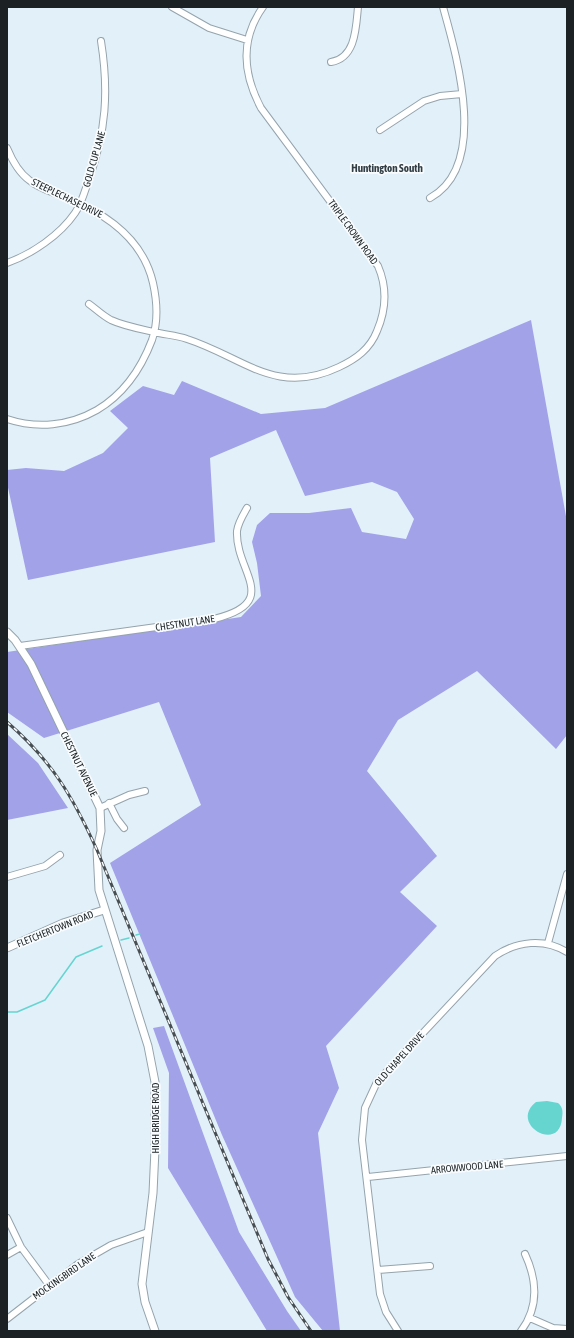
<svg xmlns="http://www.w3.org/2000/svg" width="574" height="1338" font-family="'Asap Condensed',sans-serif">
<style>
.forest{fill:#a2a2e9}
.water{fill:#66d5d0}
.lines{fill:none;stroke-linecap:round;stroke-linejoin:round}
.stream{stroke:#66d5d0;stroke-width:1.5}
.minor-casing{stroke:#95a3ac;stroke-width:8}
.tertiary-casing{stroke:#95a3ac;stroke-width:9}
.minor{stroke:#fff;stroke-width:6}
.tertiary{stroke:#fff;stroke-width:7}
.rail-casing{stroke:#484f53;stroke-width:3}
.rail{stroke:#f9fcfe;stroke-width:1.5;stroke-dasharray:4.5;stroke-linecap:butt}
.labels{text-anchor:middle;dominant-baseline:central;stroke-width:3.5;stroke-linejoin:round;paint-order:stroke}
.street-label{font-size:10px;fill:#1c2124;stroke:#f9fcfe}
.neighbourhood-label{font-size:11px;font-weight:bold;fill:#323e45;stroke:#f9fcfe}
</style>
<rect width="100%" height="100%" fill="#e2f0fa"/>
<path class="forest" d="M 531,320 L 567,522 L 567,735 L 556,749 L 477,671 L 398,720 L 367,771 L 437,856 L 400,892 L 437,926 L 326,1046 L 339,1088 L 318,1133 L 340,1331 L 323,1331 L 295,1297 L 222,1135 L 110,863 L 201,805 L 159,702 L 44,738 L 7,712 L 7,652 L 241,617 L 261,596 L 257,563 L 252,542 L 257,525 L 270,513 L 309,513 L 351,508 L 362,532 L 406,539 L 414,519 L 397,492 L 372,482 L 305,496 L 276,430 L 210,458 L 215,542 L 28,580 L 7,483 L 7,470 L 26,468 L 64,471 L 103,453 L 128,428 L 110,411 L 143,386 L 174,395 L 182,381 L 261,414 L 325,408 Z
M 7,734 L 38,763 L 68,808 L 7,820 Z
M 164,1026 L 239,1232 L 287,1311 L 301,1331 L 267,1331 L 168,1168 L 169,1073 L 153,1028 Z"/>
<path class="water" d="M 547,1101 L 558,1103 C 563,1107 563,1112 562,1118 C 560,1154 508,1124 536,1102 Z"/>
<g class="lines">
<path class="stream" d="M 136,935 L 140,934
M 121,940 L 129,938
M 7,1012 L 17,1012 L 45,1000 L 76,957 L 102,946"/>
<g class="minor-casing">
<path id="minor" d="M 172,7 L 209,28 L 247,40
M 331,62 C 356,58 356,27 358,7
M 380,130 L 424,101 L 440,96 L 462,94
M 7,148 C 12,160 18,172 29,180 C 39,189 55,193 67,198 C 107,214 143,239 153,283 C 157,301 158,323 152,340 C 141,369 124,394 97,410 C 69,426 37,429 7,419
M 430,198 C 489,166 457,57 443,7
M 7,263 C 32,254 60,235 75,213 C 82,203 85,190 89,179 C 106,131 109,92 101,41
M 89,304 C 96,309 103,316 111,320 C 124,326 141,329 154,332 C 166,335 176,335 187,339 C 243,357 276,397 339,367 C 356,359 370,349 377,331 C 386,310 387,287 378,266 L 261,108 C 243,74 240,39 263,7
M 20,646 L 214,619 C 283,602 235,572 237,531 C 238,523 243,515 247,508
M 109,803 L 117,819 L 124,828
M 100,808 L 129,795 L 145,791
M 7,877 L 45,866 L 60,855
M 548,943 L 567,874
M 368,1177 L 567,1156
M 7,1218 L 21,1247 L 49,1285
M 7,1255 L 21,1247
M 378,1270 L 430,1266
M 530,1318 L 553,1328 L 567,1329
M 7,1319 L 78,1264 L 111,1245 L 148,1232
M 398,1331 L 386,1312 L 380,1294 L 362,1140 L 365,1108 L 377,1082 L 495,956 C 517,941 544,938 567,952
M 521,1331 C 539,1307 537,1280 525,1254"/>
</g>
<g class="tertiary-casing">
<path id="tertiary" d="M 7,632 L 15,640 L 31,664 L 100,808 L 101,831 L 97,850 L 99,890 L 148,1046 L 155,1082 L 155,1149 L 153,1193 L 142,1284 L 145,1302 L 155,1331
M 7,948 L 63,923 L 104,910"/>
</g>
<use href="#minor" class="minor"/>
<use href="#tertiary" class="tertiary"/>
<g class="rail-casing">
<path id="rail" d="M 7,722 C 52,761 73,797 97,850 L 268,1259 L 288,1297 L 311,1331"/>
</g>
<use href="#rail" class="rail"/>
</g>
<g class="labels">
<g class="street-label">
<text transform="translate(94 159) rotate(-74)">GOLD CUP LANE</text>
<text transform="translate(67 198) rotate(26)">STEEPLECHASE DRIVE</text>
<text transform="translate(353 232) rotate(54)">TRIPLE CROWN ROAD</text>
<text transform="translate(185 623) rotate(-9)">CHESTNUT LANE</text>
<text transform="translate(79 764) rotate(64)">CHESTNUT AVENUE</text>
<text transform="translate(55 929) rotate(-22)">FLETCHERTOWN ROAD</text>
<text transform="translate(399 1059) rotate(-48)">OLD CHAPEL DRIVE</text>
<text transform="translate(155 1118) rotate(-90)">HIGH BRIDGE ROAD</text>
<text transform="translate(467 1167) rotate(-5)">ARROWWOOD LANE</text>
<text transform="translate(64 1276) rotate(-35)">MOCKINGBIRD LANE</text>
</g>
<g class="neighbourhood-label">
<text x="387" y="168">Huntington South</text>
</g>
</g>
<rect width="574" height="1338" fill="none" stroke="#1c2124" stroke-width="16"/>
</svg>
